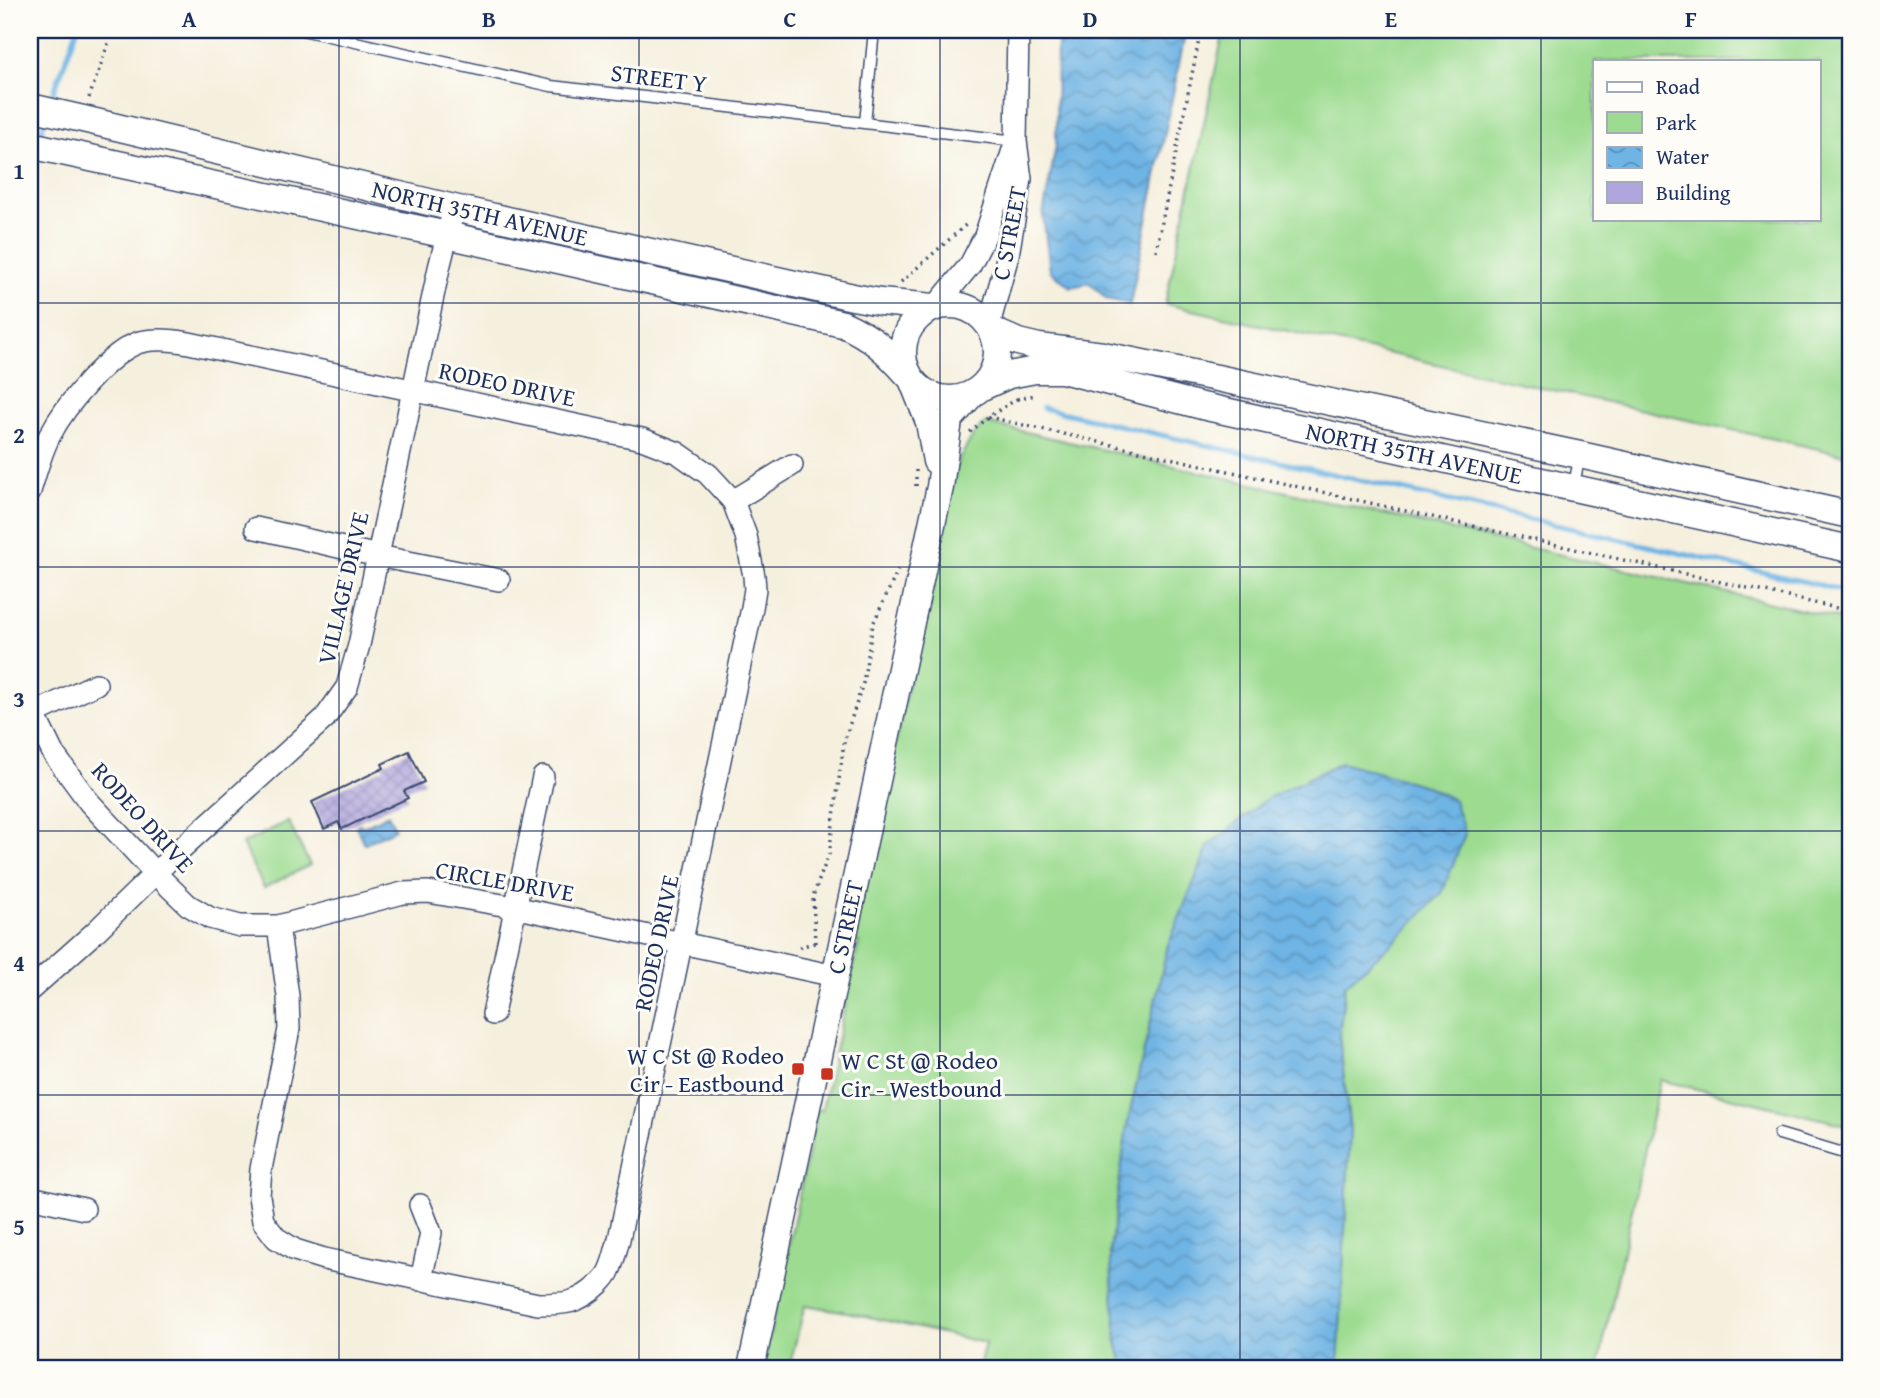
<svg xmlns="http://www.w3.org/2000/svg" width="1880" height="1398" font-family="'Gentium Book Plus',serif">
<style>
.green{fill:#9cdb90;stroke:#5c8577;stroke-width:2;fill-rule:evenodd}
.water{fill:url(#water-waves);stroke:#4472a1;stroke-width:2}
.lines{fill:none;stroke-linecap:round;stroke-linejoin:round}
.stream{stroke:#6eb4e4;stroke-width:5}
.building{fill:url(#building-cross-hatch)}
.service-casing{stroke:#3c4c71;stroke-width:13}
.minor-casing{stroke:#3c4c71;stroke-width:24}
.tertiary-casing{stroke:#3c4c71;stroke-width:29}
.path{stroke:#3c4c71;stroke-width:3.5;stroke-dasharray:2 5;stroke-linecap:butt}
.service{stroke:#fff;stroke-width:10}
.minor{stroke:#fff;stroke-width:21}
.tertiary{stroke:#fff;stroke-width:26}
.grid{fill:none;stroke:#1b2f5e;stroke-width:2;stroke-opacity:0.55}
.poi-dot{fill:#c8321e;stroke:#fdfcf7;stroke-width:2.5}
.labels{text-anchor:middle;dominant-baseline:central;stroke-width:6;stroke-linejoin:round;paint-order:stroke}
.street-label{font-size:24px;fill:#1b2f5e;stroke:#fdfcf7}
.poi-label{font-size:24px;fill:#1b2f5e;stroke:#fdfcf7;text-anchor:end}
.neatline{fill:none;stroke:#1b2f5e;stroke-width:2.5}
.grid-label{font-size:23px;text-anchor:middle;font-weight:bold;fill:#1b2f5e}
</style>
<defs>
<pattern id="water-waves" width="16" height="10" patternUnits="userSpaceOnUse" patternTransform="scale(1.75)"><rect width="16" height="10" fill="#6eb4e4"/><path d="M0 5q4-4 8 0t8 0" fill="none" stroke="#5a93bc"/></pattern>
<pattern id="building-cross-hatch" width="8" height="8" patternUnits="userSpaceOnUse" patternTransform="scale(1.75)"><rect width="8" height="8" fill="#b0a5dd"/><path d="M0 0l8 8M0 8l8-8" fill="none" stroke="#8e87b6"/></pattern>
</defs>
<rect width="100%" height="100%" fill="#fdfcf7"/>
<filter id="ink" filterUnits="userSpaceOnUse"><feTurbulence type="fractalNoise" baseFrequency=".0143" numOctaves="2"/><feDisplacementMap in="SourceGraphic" scale="14" xChannelSelector="R" yChannelSelector="G"/><feConvolveMatrix kernelMatrix="1 2 1 2 8 2 1 2 1" color-interpolation-filters="sRGB"/></filter>
<filter id="wash" filterUnits="userSpaceOnUse"><feTurbulence type="fractalNoise" baseFrequency=".00686" numOctaves="4" result="noise"/><feDisplacementMap in="SourceGraphic" scale="28" xChannelSelector="R" yChannelSelector="G"/><feGaussianBlur stdDeviation="1.57" result="paint"/><feColorMatrix in="noise" values="0 0 0 0 0 0 0 0 0 0 0 0 0 0 0 0 0 1.4 0 .05"/><feComposite in="paint" operator="in"/></filter>
<g filter="url(#wash)">
<rect width="100%" height="100%" fill="#f5efdd"/>
<path class="green" d="M 1224,30 L 1850,30 L 1850,456 L 1165,304 ZM 1595,61 L 1819,61 L 1819,219 L 1595,219 Z
M 986,423 L 1850,621 L 1850,1126 L 1660,1080 L 1598,1368 L 1338,1368 L 1350,1130 L 1339,1036 L 1345,985 L 1396,940 L 1378,773 L 1342,762 L 1268,798 L 1168,945 L 1127,1126 L 1110,1252 L 1117,1342 L 1124,1368 L 979,1368 L 985,1343 L 847,1312 L 805,1305 L 789,1368 L 763,1368 L 817,1110 L 822,1110 L 859,942 L 852,940 L 958,460 C 970,444 969,436 986,423 Z
M 288,821 L 310,865 L 264,888 L 242,844 Z"/>
<path class="water" d="M 1057,30 L 1186,30 L 1130,304 L 1107,299 L 1090,283 L 1071,287 L 1050,271 L 1043,215 L 1056,145 Z
M 1342,762 L 1429,787 L 1454,800 L 1465,834 L 1442,893 L 1396,940 L 1345,985 L 1339,1036 L 1350,1130 L 1338,1368 L 1124,1368 L 1117,1342 L 1110,1252 L 1127,1126 L 1168,945 L 1209,845 L 1268,798 Z
M 388,814 L 395,829 L 364,844 L 356,826 L 360,824 L 363,827 Z"/>
<g class="lines">
<path class="stream" d="M 50,102 L 77,30
M 40,139 L 45,118
M 30,189 L 37,156
M 1043,408 L 1850,592"/>
</g>
<g id="blocks">
<path class="building" d="M 409,751 L 424,782 L 404,791 L 408,798 L 342,829 L 338,822 L 324,829 L 312,802 L 384,768 L 382,764 Z"/>
</g>
</g>
<g filter="url(#ink)">
<use href="#blocks" fill-opacity="0" stroke="#3c4c71" stroke-width="2"/>
<g class="lines">
<g class="service-casing">
<path id="service" d="M 302,30 L 551,86 L 1016,141
M 865,123 L 874,30
M 1573,489 L 1580,455
M 1779,1134 L 1850,1155"/>
</g>
<g class="minor-casing">
<path id="minor" d="M 937,305 L 970,265 L 985,236 L 1014,147
M 989,325 L 1008,255 L 1021,179 L 1016,141 L 1018,30
M 30,491 C 36,472 41,452 50,435 C 65,406 109,352 140,342 C 156,338 173,340 189,343 L 642,439 L 678,453 L 708,474 L 733,501 L 746,536 L 754,576 L 755,589 L 752,608 L 619,1239 C 616,1249 614,1261 609,1271 C 607,1276 603,1280 599,1284 C 578,1304 565,1304 538,1304 L 324,1259 L 295,1250 L 276,1238 L 263,1221 L 259,1196 L 261,1169 L 289,1029 L 288,996 L 278,926
M 733,501 L 792,465
M 256,528 L 378,556 L 499,580
M 30,706 L 53,753 L 89,802 L 155,873 L 188,905 L 210,918 L 240,926 L 278,926 L 403,893 L 428,892 L 514,907 L 835,976
M 33,714 L 96,684
M 30,990 L 94,933 L 172,857 L 325,718 L 347,687 L 359,645 L 439,268 L 454,208
M 493,1014 L 543,777
M 30,1197 L 84,1209
M 420,1205 L 431,1233 L 421,1280"/>
</g>
<g class="tertiary-casing">
<path id="tertiary" d="M 30,107 L 83,119 L 454,208 L 853,297 L 880,302 L 933,307
M 30,145 L 447,235 L 843,324 C 872,337 887,351 908,375
M903 352a47 47 0 1 1 94 0a47 47 0 1 1-94 0Z
M 993,331 L 1018,342 L 1039,347 L 1103,355 L 1217,378 L 1580,455 L 1850,515
M 913,382 L 929,422 L 936,461
M 980,388 L 1009,375 L 1035,370 L 1062,370 L 1202,406 L 1850,549
M 751,1368 L 940,487 L 949,420 L 972,394"/>
</g>
<path class="path" d="M 89,98 L 113,30
M 1156,251 L 1201,30
M 901,282 L 969,222
M 1017,399 L 1035,395
M 988,417 L 1850,611
M 970,432 L 988,417 L 1017,399 L 1017,394
M 916,470 L 916,487
M 815,943 L 813,896 L 829,854 L 844,742 L 863,683 L 873,624 L 898,570
M 799,947 L 815,943"/>
<use href="#service" class="service"/>
<use href="#minor" class="minor"/>
<use href="#tertiary" class="tertiary"/>
</g>
</g>
<path class="grid" d="M 339,30 L 339,1368M 639,30 L 639,1368M 940,30 L 940,1368M 1240,30 L 1240,1368M 1541,30 L 1541,1368M 30,303 L 1850,303M 30,567 L 1850,567M 30,831 L 1850,831M 30,1095 L 1850,1095"/>
<g class="poi-dot">
<rect x="791" y="1062" width="14" height="14" rx="3.5"/>
<rect x="820" y="1067" width="14" height="14" rx="3.5"/>
</g>
<g class="labels">
<g class="street-label">
<text transform="translate(659 78) rotate(7)">STREET Y</text>
<text transform="translate(480 213) rotate(13)">NORTH 35TH AVENUE</text>
<text transform="translate(1009 233) rotate(-79)">C STREET</text>
<text transform="translate(507 384) rotate(12)">RODEO DRIVE</text>
<text transform="translate(1414 453) rotate(12)">NORTH 35TH AVENUE</text>
<text transform="translate(343 588) rotate(-77)">VILLAGE DRIVE</text>
<text transform="translate(143 817) rotate(48)">RODEO DRIVE</text>
<text transform="translate(505 881) rotate(10)">CIRCLE DRIVE</text>
<text transform="translate(845 927) rotate(-78)">C STREET</text>
<text transform="translate(656 943) rotate(-78)">RODEO DRIVE</text>
</g>
<g class="poi-label">
<text x="784" y="1055">W C St @ Rodeo<tspan x="784" dy="28">Cir - Eastbound</tspan></text>
<text x="841" y="1060" text-anchor="start">W C St @ Rodeo<tspan x="841" dy="28">Cir - Westbound</tspan></text>
</g>
</g>
<rect width="1880" height="1398" fill="none" stroke="#fdfcf7" stroke-width="77"/>
<rect x="1593" y="60" width="228" height="161" fill="#fdfcf7" stroke="#a3aaba" stroke-width="2"/>
<rect x="1607" y="82" width="35" height="10" fill="#ffffff" stroke="#a3aaba" stroke-width="2"/>
<text x="1656" y="94" font-size="21" fill="#1b2f5e">Road</text>
<rect x="1607" y="112" width="35" height="21" fill="#9cdb90" stroke="#a3aaba" stroke-width="2"/>
<text x="1656" y="130" font-size="21" fill="#1b2f5e">Park</text>
<rect x="1607" y="147" width="35" height="21" fill="url(#water-waves)" stroke="#a3aaba" stroke-width="2"/>
<text x="1656" y="164" font-size="21" fill="#1b2f5e">Water</text>
<rect x="1607" y="182" width="35" height="21" fill="#b0a5dd" stroke="#a3aaba" stroke-width="2"/>
<text x="1656" y="200" font-size="21" fill="#1b2f5e">Building</text>
<rect x="38" y="38" width="1804" height="1322" class="neatline"/>
<g class="grid-label">
<text x="189" y="27">A</text>
<text x="489" y="27">B</text>
<text x="790" y="27">C</text>
<text x="1090" y="27">D</text>
<text x="1391" y="27">E</text>
<text x="1691" y="27">F</text>
<text x="19" y="179">1</text>
<text x="19" y="443">2</text>
<text x="19" y="707">3</text>
<text x="19" y="971">4</text>
<text x="19" y="1235">5</text>
</g>
</svg>
